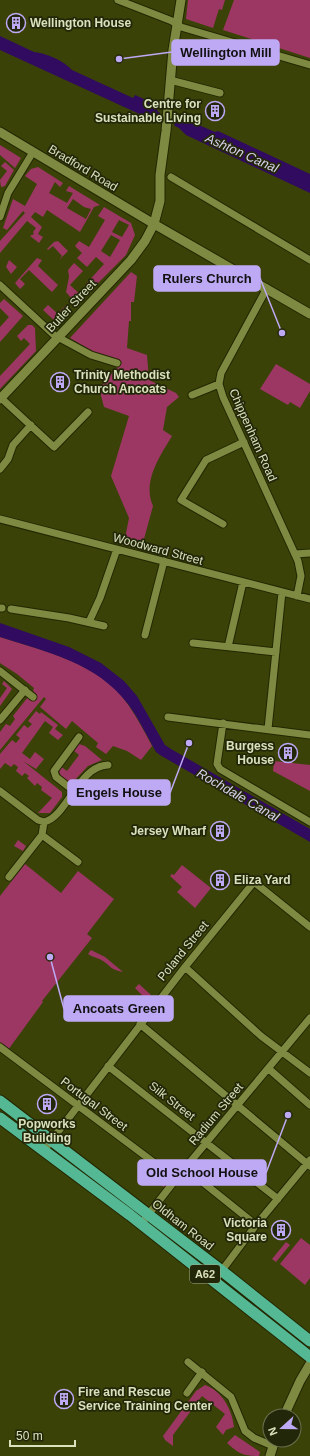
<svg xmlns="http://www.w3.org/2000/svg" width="310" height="1456" font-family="Helvetica,sans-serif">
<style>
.green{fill:#9c3763;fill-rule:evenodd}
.water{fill:#310b5f}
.pier{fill:#3b4207}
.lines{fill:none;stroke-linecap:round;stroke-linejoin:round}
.minor-casing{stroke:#232701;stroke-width:9}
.tertiary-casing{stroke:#232701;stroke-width:11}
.trunk-casing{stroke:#232701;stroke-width:13}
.minor{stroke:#7e8941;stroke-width:7}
.tertiary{stroke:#7e8941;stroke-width:9}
.trunk{stroke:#54b895;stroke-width:11}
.labels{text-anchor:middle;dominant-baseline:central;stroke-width:3.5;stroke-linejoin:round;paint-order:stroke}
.shield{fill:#232709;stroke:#a3a987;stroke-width:1}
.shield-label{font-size:11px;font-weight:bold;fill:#dae1bd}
.poi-label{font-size:12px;font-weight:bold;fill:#dae1bd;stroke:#232709;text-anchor:start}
.street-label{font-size:12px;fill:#dae1bd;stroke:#232709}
.water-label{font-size:13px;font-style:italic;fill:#d7d1ed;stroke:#232709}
.leader{fill:none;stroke:#bea9f5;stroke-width:1.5}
.callout-dot{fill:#bea9f5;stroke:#232709;stroke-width:1.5}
.callout{fill:#bea9f5;stroke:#bea9f5;stroke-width:1.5}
.callout-label{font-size:13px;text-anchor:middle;font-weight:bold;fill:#111}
</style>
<rect width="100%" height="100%" fill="#3b4207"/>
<path class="green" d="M 188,0 L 225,0 L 222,10 L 219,9 L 213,28 L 186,19 Z
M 234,0 L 310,0 L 310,58 L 223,30 Z
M 0,145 L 21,158 L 15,168 L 0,155 Z
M 5,162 L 14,170 L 5,186 L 1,187 L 0,180 L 7,171 L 1,166 Z
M 38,167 L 63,183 L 60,187 L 55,182 L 49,193 L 67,203 L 73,193 L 66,191 L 69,186 L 100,205 L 94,207 L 80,232 L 47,210 L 43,217 L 35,212 L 31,217 L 42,227 L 38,234 L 43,237 L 39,243 L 30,236 L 34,234 L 33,232 L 36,228 L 27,221 L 0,253 L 0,241 L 25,213 L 23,211 L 7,230 L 3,228 L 13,199 L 25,206 L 37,184 L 25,176 L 31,169 ZM 73,199 L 84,207 L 91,209 L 86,219 L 67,208 Z
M 104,207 L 131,223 L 135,235 L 126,255 L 92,289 L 86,284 L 104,264 L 96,257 L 87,267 L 77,258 L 82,253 L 75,246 L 79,241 L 89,247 L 105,220 L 98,216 ZM 119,220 L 129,225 L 122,237 L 112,232 ZM 111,235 L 120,240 L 110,257 L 101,251 Z
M 58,241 L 68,251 L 59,260 L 62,256 L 53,246 L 48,250 L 47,249 L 54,242 Z
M 37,258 L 42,260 L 38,266 L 58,285 L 52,292 L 29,270 L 20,279 L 25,284 L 20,289 L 15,283 Z
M 9,260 L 17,267 L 11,274 L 6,267 Z
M 74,263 L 83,271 L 70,285 L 84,298 L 77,305 L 66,292 L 69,277 L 68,270 Z
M 131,272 L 137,276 L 134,302 L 131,302 L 131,321 L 129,321 L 127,348 L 147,355 L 149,380 L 176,393 L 179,397 L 167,407 L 163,430 L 172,436 C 160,456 142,482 153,506 L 144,539 L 148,550 L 124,543 L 129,518 L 111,476 L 129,416 L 104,407 L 99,388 L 122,362 L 95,353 L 70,338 Z
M 4,299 L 23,316 L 0,342 L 0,327 L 9,317 L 0,308 L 0,303 Z
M 48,305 L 58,314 L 66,305 L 70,310 L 56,322 L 43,310 Z
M 28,325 L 32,325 L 35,328 L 36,351 L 0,389 L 0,376 L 30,344 L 24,338 L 21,341 L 17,336 Z
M 276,364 L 310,384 L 310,391 L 300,408 L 290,402 L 288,405 L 260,389 Z
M 0,637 C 46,652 101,663 129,706 C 138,719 145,733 152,746 L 141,760 L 127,751 L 113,746 L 106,754 L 96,747 L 98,743 L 72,721 L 66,729 L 40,707 L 46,699 L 44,697 L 0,750 L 0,732 L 6,724 L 10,726 L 15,719 L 13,716 L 28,697 L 33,700 L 37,695 L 33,691 L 34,688 L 17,674 L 0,663 Z
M 4,681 L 12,689 L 0,706 L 0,698 L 7,688 L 2,684 Z
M 36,711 L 40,714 L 41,712 L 58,725 L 55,729 L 63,735 L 58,740 L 49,733 L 53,727 L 45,721 L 22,753 L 30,759 L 35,752 L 44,759 L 36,769 L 23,761 L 62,792 L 62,797 L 50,813 L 38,813 L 52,798 L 41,790 L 42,787 L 37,783 L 35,786 L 27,778 L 29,776 L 25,773 L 22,776 L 16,771 L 18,767 L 14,764 L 11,767 L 5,763 L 0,769 L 0,754 L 12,740 L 16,743 L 20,738 L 16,735 L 24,725 L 28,728 L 32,724 L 28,721 Z
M 79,744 L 85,746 L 102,760 L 88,766 L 72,783 L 62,778 L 58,769 L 60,766 L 67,771 L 79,755 L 73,750 Z
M 274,761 L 310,765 L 310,791 L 273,771 Z
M 18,840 L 26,846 L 23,851 L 14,846 Z
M 25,864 L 61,893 L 78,871 L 114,899 L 87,934 L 92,938 L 42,1001 L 43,1002 L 8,1050 L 0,1042 L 0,896 Z
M 182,865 L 211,888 L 195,908 L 177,892 L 182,887 L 170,876 L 172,874 L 174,875 Z
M 91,950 L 105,957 L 123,972 C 110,969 113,968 103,961 C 99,958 92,957 88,954 Z
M 139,984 L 151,995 L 147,1000 L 135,988 Z
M 161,1173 L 170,1180 L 164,1187 L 155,1181 Z
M 301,1238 L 310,1245 L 310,1278 L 305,1285 L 280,1264 Z
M 286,1242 L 290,1245 L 276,1262 L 272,1259 Z
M 205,1385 C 222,1391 232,1409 234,1427 L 226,1430 L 223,1435 L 216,1427 L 225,1414 L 202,1396 L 173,1435 L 173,1446 L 165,1440 L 163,1436 L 196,1391 Z
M 235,1435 L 260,1452 L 259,1456 C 243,1456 239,1454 227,1443 Z"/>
<path class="water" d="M 0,36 L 34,52 C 46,53 64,61 72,70 L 133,98 L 135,95 L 155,104 L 158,112 L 181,121 L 185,119 L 215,132 L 218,131 L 310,174 L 310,193 L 186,135 L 179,128 L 160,118 L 153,120 L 135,112 L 0,50 Z
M 0,623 L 69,647 L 101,663 L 124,681 L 137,696 L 165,745 L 171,749 L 310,829 L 310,842 L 160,755 L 156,752 C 147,736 139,719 128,704 C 97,663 47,652 0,637 Z"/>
<path class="pier" d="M 160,110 L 175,116 L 174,128 L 160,121 Z"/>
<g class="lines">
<g class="minor-casing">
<path id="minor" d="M 118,0 L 172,21 L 181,27 L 310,65
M 170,80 L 220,93
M 171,177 L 310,260
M 0,217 L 8,193 L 33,152
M 0,285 L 54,335 L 91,355 L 117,363
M 267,288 L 221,373 L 219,384 L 223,397 L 298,561 L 301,576 L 297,596
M 192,395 L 219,384
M 1,398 L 54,447 L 88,412
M 0,469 L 8,459 L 13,445 L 31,425
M 0,519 L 310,599
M 223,524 L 181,500 L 206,460 L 244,442
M 295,554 L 310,553
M 0,608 L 2,608
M 11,609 L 69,618 L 104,626
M 89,622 L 100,598 L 117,549
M 145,635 L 164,561
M 193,643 L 276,652
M 228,647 L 243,582
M 0,671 L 33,697
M 168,717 L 310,735
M 0,720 L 25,690
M 223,723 L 217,764 L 220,769 L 310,822
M 268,729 L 282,592
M 0,791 L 38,820 L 44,822 C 68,816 78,766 108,765
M 74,791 L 56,777 L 54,771 L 79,737
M 42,835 L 78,862
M 9,877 L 42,835 L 44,822
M 185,967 L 261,1036 L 310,1073
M 140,1024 L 310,1166
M 0,1047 L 176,1179
M 108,1066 L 278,1199
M 269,1069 L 310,1105
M 44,1150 L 185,967 L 254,882 L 310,927
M 185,1168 L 256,1225
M 141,1224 L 176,1179 L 310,1018
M 214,1281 L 256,1225 L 310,1160
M 188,1362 L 231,1397 L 245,1431 L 254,1438 L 273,1446
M 187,1393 L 202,1372"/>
</g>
<g class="tertiary-casing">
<path id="tertiary" d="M 0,132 L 154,224 L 310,314
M 0,399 L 131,260 L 145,241 L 154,224 L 160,201 L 160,175 L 166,131 L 173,50 L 181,0
M 284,1416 L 300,1381 L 310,1364
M 270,1456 L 275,1440"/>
</g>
<g class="trunk-casing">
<path id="trunk" d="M 0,1101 L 222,1271 L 310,1341
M 0,1118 L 130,1215 L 310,1357"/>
</g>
<use href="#minor" class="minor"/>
<use href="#tertiary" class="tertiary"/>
<use href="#trunk" class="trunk"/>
</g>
<defs>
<g id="building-ring" transform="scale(1)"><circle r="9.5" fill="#232709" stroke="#bea9f5" stroke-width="1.5"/><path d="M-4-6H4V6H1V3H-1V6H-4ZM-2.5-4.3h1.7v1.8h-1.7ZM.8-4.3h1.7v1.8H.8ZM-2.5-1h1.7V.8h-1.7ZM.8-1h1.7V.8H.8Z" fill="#bea9f5"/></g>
</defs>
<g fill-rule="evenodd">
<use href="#building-ring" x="16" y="23"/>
<use href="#building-ring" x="215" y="111"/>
<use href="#building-ring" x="60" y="382"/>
<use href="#building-ring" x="288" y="753"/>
<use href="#building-ring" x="220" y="831"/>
<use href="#building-ring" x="220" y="880"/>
<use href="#building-ring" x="47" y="1104"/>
<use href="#building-ring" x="281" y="1230"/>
<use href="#building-ring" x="64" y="1399"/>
</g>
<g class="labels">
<rect class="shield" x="190" y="1265" width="30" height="18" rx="3"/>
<g class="shield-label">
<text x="205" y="1274">A62</text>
</g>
<g class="poi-label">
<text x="30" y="23">Wellington House</text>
<text x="201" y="104" text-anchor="end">Centre for<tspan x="201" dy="14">Sustainable Living</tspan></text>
<text x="74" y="375">Trinity Methodist<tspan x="74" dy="14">Church Ancoats</tspan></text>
<text x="274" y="746" text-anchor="end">Burgess<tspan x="274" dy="14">House</tspan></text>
<text x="206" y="831" text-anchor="end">Jersey Wharf</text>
<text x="234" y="880">Eliza Yard</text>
<text x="47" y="1124" text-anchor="middle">Popworks<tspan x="47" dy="14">Building</tspan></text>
<text x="267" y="1223" text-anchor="end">Victoria<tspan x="267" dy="14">Square</tspan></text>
<text x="78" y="1392">Fire and Rescue<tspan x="78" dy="14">Service Training Center</tspan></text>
</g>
<g class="street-label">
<text transform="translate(83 168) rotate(31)">Bradford Road</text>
<text transform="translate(71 306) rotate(-47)">Butler Street</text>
<text transform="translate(253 435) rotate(66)">Chippenham Road</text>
<text transform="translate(158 549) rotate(15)">Woodward Street</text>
<text transform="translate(183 951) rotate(-51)">Poland Street</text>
<text transform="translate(172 1101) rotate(38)">Silk Street</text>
<text transform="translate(94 1104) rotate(37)">Portugal Street</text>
<text transform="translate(216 1114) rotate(-50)">Radium Street</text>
<text transform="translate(183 1225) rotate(38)">Oldham Road</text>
</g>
<g class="water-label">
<text transform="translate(242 153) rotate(24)">Ashton Canal</text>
<text transform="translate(238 795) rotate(30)">Rochdale Canal</text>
</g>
</g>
<path class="leader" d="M119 59L172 52M282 333L260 278M189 743L170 793M50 957L64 1009M288 1115L266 1173"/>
<g class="callout-dot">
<circle cx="119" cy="59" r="4"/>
<circle cx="282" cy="333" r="4"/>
<circle cx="189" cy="743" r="4"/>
<circle cx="50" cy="957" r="4"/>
<circle cx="288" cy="1115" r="4"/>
</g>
<g class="callout">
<rect x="172" y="40" width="107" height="25" rx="4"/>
<rect x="154" y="266" width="106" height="25" rx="4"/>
<rect x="68" y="780" width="102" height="25" rx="4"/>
<rect x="64" y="996" width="109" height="25" rx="4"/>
<rect x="138" y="1160" width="128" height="25" rx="4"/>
</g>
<g class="callout-label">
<text x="226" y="57">Wellington Mill</text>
<text x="207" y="283">Rulers Church</text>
<text x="119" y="797">Engels House</text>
<text x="119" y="1013">Ancoats Green</text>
<text x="202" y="1177">Old School House</text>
</g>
<g transform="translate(282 1428) rotate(249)"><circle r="19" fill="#232709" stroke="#6c7151"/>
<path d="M0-3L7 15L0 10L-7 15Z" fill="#bea9f5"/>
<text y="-6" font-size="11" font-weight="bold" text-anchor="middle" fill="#dae1bd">N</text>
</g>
<path d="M10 1440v6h65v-6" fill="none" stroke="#dae1bd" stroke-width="2"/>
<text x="16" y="1440" font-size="12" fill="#dae1bd" stroke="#232709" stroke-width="3" paint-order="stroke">50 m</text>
</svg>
